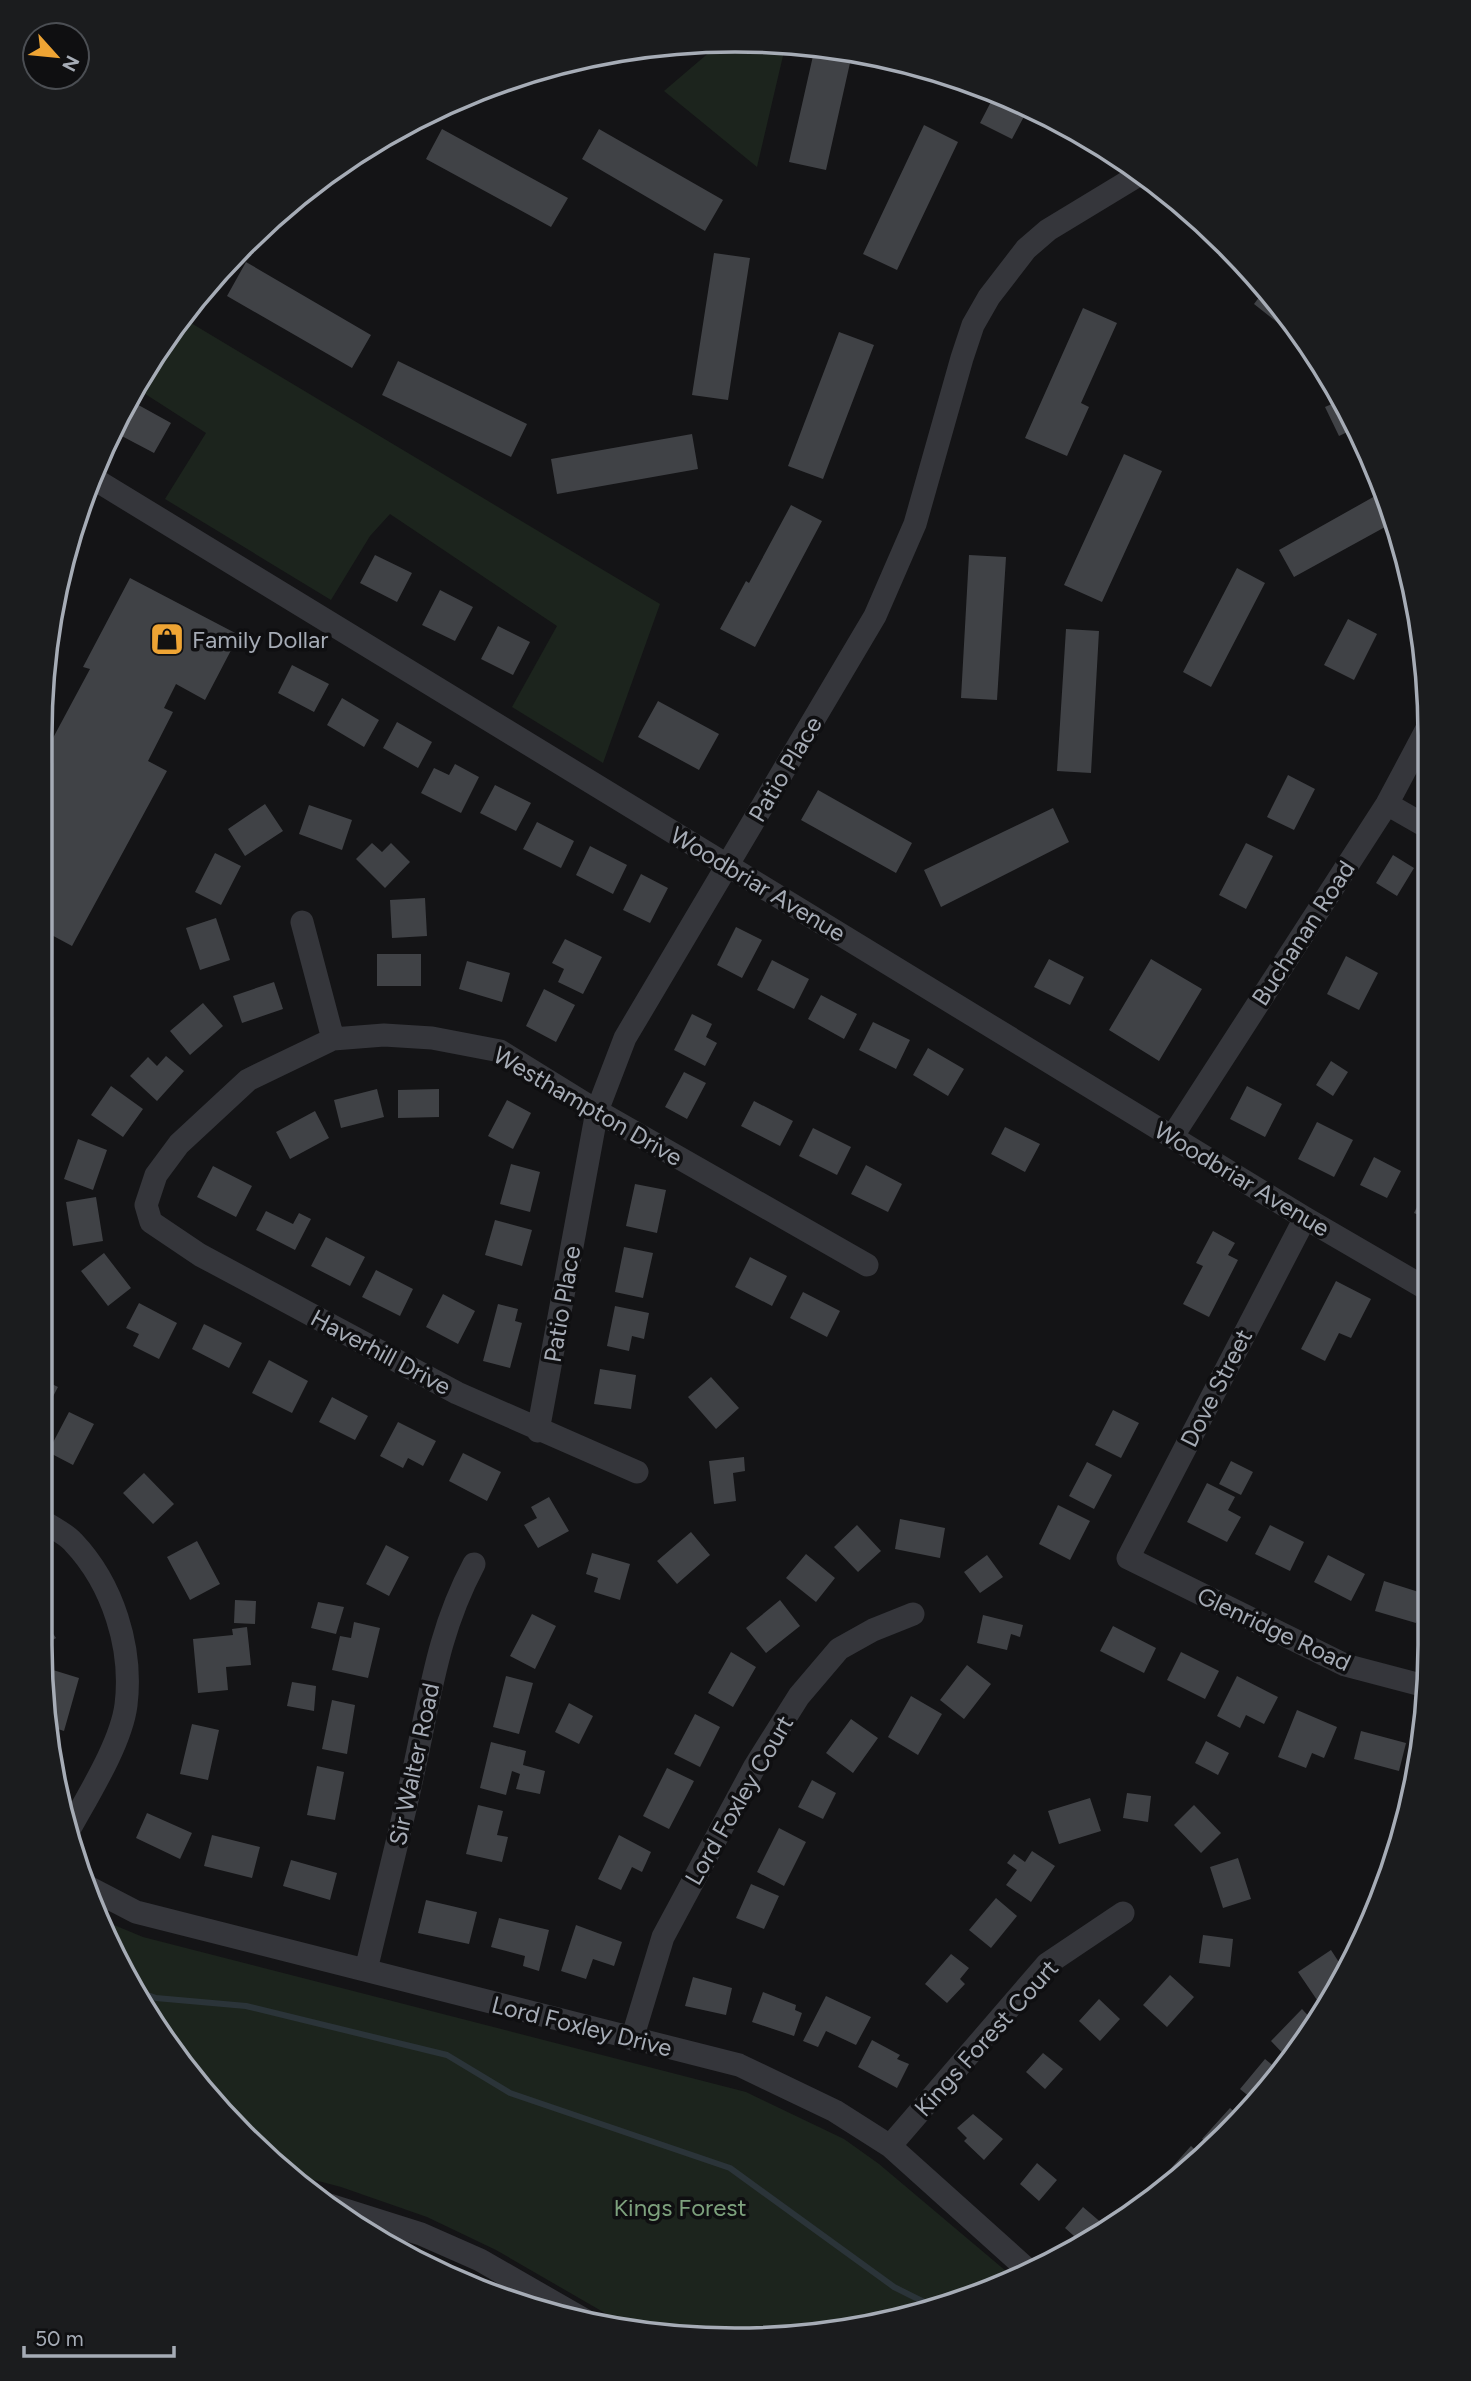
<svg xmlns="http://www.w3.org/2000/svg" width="1471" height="2381" font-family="Figtree,sans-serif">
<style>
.green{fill:#1c241d}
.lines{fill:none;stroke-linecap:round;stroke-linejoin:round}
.stream{stroke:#2b3439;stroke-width:6}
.building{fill:#404246}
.minor{stroke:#35363b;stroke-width:23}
.labels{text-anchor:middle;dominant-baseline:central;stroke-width:7;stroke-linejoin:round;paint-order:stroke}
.poi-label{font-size:24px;fill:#a6acb6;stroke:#0f0f11;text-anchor:start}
.street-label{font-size:24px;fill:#a6acb6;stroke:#0f0f11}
.park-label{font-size:24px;fill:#7da17d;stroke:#0f0f11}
.rim{fill:none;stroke:#a6acb6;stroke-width:3.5}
</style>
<rect width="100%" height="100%" fill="#141416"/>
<path class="green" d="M 786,43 L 757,167 L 664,91 L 719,44 Z
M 181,317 L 660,604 L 603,763 L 512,707 L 557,626 L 390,514 L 370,536 L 331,600 L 165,499 L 206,433 L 139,390 Z
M 97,1918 L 143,1937 L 746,2092 L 844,2139 L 879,2164 L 1013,2277 L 959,2304 L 827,2335 L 735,2341 L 636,2331 L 496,2250 L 427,2217 L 341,2187 L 288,2173 L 244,2137 L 184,2068 L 112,1953 Z"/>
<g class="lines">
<path class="stream" d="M 136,1991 L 156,1998 L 246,2006 L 447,2055 L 510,2093 L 730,2168 L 894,2287 L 938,2309"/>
</g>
<path class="building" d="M 815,47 L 852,54 L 826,170 L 789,162 Z
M 995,94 L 1029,107 L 1012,139 L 980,123 Z
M 924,125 L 958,142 L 897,270 L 863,254 Z
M 442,129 L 568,198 L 551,227 L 426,159 Z
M 599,129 L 723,200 L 705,231 L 582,159 Z
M 714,253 L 750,258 L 728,400 L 692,395 Z
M 246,262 L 371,335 L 352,368 L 227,296 Z
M 1266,288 L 1284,314 L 1278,323 L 1254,304 Z
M 1083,308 L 1117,323 L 1081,403 L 1089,407 L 1067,456 L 1025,438 Z
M 839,332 L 874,345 L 823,479 L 788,466 Z
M 398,361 L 527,424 L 511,457 L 382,395 Z
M 1343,399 L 1356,428 L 1339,436 L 1325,407 Z
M 133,402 L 171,423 L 154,453 L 116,433 Z
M 692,434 L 698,469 L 557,494 L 551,459 Z
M 1124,454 L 1162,471 L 1102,602 L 1064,585 Z
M 1384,491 L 1396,521 L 1294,577 L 1279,550 Z
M 791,505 L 822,521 L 755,647 L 720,629 L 746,581 L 749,583 Z
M 375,555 L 412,573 L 397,602 L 360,583 Z
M 969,555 L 1006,557 L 997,700 L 961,698 Z
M 1237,568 L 1265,583 L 1211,687 L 1183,672 Z
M 130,578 L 239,635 L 205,700 L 176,684 L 164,708 L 173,712 L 148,761 L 167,771 L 72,946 L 46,932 L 46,751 L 90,669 L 83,667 Z
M 440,590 L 473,607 L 455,641 L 422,625 Z
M 1348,619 L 1377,634 L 1354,680 L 1324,665 Z
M 498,626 L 530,642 L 513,675 L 481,659 Z
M 1066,629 L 1099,631 L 1091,773 L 1057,771 Z
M 292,665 L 329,684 L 314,712 L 278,693 Z
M 342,698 L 379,720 L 364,747 L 327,725 Z
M 658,701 L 719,734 L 699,770 L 638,737 Z
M 397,722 L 432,742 L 418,768 L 383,748 Z
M 455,764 L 479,777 L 461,813 L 421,793 L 434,768 L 449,775 Z
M 1288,775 L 1315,789 L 1294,830 L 1267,817 Z
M 495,785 L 531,803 L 516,831 L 480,813 Z
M 818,790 L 912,843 L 896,873 L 801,820 Z
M 265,804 L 283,831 L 245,856 L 228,829 Z
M 309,805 L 352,820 L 342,850 L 299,834 Z
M 1053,808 L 1069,842 L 941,907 L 924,870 Z
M 537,822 L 574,841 L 561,868 L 523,849 Z
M 372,843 L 382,852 L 391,843 L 410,862 L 385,888 L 356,859 Z
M 1246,843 L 1273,856 L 1246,909 L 1219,895 Z
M 590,846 L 627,865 L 613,894 L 576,875 Z
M 215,853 L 241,866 L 221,905 L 195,892 Z
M 1393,855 L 1414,868 L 1397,896 L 1376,883 Z
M 641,874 L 668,888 L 650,923 L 623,910 Z
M 425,898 L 427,936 L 392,938 L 390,900 Z
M 216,918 L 230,960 L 200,970 L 186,928 Z
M 736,927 L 762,940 L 742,978 L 717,965 Z
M 565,939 L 602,957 L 583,994 L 558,982 L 564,969 L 552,963 Z
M 377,954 L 421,954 L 421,986 L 377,986 Z
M 1346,956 L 1378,973 L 1359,1010 L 1327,994 Z
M 1049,959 L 1084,977 L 1070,1005 L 1034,987 Z
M 1151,959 L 1202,989 L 1159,1061 L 1109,1030 Z
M 772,960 L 809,979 L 794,1009 L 757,990 Z
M 467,961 L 510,973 L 502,1002 L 459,989 Z
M 274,982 L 283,1009 L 242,1023 L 233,996 Z
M 544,989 L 575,1005 L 556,1042 L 526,1026 Z
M 821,995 L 857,1014 L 844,1039 L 808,1019 Z
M 203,1003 L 223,1026 L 190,1055 L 170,1031 Z
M 692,1014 L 712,1024 L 706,1037 L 717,1043 L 705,1066 L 674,1050 Z
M 873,1022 L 910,1040 L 896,1069 L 859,1050 Z
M 928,1048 L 964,1069 L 948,1096 L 913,1075 Z
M 166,1056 L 184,1071 L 157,1101 L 130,1076 L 148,1057 L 157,1066 Z
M 1331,1061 L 1348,1072 L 1333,1096 L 1316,1085 Z
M 684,1072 L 706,1083 L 687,1119 L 665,1107 Z
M 111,1086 L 143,1109 L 123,1137 L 91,1115 Z
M 1247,1086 L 1282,1104 L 1265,1137 L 1230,1119 Z
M 377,1089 L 384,1117 L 341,1128 L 334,1100 Z
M 439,1089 L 439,1117 L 398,1118 L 398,1090 Z
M 507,1100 L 531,1113 L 513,1149 L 488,1136 Z
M 754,1101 L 793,1121 L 780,1146 L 741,1126 Z
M 315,1111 L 329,1138 L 290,1159 L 276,1132 Z
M 1317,1122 L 1353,1140 L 1334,1177 L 1298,1159 Z
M 1005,1127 L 1040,1144 L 1025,1172 L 991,1154 Z
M 813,1128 L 851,1147 L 837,1175 L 799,1156 Z
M 78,1139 L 107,1150 L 93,1190 L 64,1179 Z
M 1374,1157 L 1401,1171 L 1387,1198 L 1360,1185 Z
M 511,1164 L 540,1172 L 530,1212 L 500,1204 Z
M 866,1165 L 902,1184 L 888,1212 L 851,1194 Z
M 213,1166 L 252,1186 L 236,1217 L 197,1197 Z
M 635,1184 L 666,1190 L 657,1233 L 626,1226 Z
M 1427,1187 L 1427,1219 L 1414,1213 Z
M 96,1197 L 103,1241 L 73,1246 L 66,1202 Z
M 266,1211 L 293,1224 L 299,1213 L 311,1219 L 295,1250 L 256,1230 Z
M 495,1220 L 532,1230 L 522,1266 L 485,1255 Z
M 1213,1231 L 1235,1243 L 1228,1255 L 1238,1260 L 1209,1317 L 1183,1304 L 1203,1266 L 1196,1263 Z
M 326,1237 L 365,1257 L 350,1286 L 311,1266 Z
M 624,1247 L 653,1253 L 643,1298 L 615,1292 Z
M 104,1253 L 131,1288 L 108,1306 L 81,1271 Z
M 750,1257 L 787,1276 L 772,1306 L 735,1287 Z
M 376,1270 L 413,1289 L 400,1316 L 362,1297 Z
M 1336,1281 L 1371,1299 L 1351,1338 L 1339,1333 L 1325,1361 L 1301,1349 Z
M 803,1292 L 840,1311 L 827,1337 L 790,1318 Z
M 443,1294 L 475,1311 L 458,1344 L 426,1327 Z
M 139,1303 L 177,1323 L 159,1359 L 133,1346 L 139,1334 L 126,1328 Z
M 498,1304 L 518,1309 L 515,1321 L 522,1323 L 510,1368 L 483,1361 Z
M 615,1306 L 649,1313 L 644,1339 L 632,1336 L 629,1351 L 607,1346 Z
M 204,1324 L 242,1343 L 229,1368 L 192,1349 Z
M 269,1360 L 308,1381 L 292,1413 L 252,1393 Z
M 600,1369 L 636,1375 L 631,1409 L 594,1404 Z
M 711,1377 L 739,1408 L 716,1429 L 688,1397 Z
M 46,1381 L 58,1387 L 46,1410 Z
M 332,1397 L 368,1416 L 355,1440 L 319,1422 Z
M 1113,1410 L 1139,1423 L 1121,1458 L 1095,1445 Z
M 69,1412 L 94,1424 L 73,1465 L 48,1452 Z
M 398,1422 L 436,1441 L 423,1466 L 408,1458 L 403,1468 L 380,1456 Z
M 463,1453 L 501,1472 L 487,1501 L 449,1481 Z
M 744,1457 L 745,1471 L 733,1473 L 736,1501 L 714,1504 L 709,1461 Z
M 1231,1461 L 1253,1472 L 1241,1495 L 1219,1484 Z
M 1087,1462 L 1112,1475 L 1094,1509 L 1069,1496 Z
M 144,1473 L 174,1504 L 153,1524 L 123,1493 Z
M 1207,1483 L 1235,1497 L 1228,1510 L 1241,1517 L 1227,1542 L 1187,1522 Z
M 549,1497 L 569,1531 L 538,1548 L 524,1525 L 537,1518 L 531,1507 Z
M 1058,1505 L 1090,1521 L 1070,1560 L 1039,1544 Z
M 900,1519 L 945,1528 L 940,1558 L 895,1549 Z
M 857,1525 L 881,1551 L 858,1572 L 834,1547 Z
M 1270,1525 L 1304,1542 L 1290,1571 L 1255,1554 Z
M 691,1532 L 710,1555 L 677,1584 L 657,1561 Z
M 197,1541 L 220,1584 L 190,1600 L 167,1557 Z
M 386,1545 L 409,1557 L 389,1596 L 366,1584 Z
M 592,1553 L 630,1564 L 620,1600 L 594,1592 L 598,1578 L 586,1574 Z
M 806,1554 L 835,1578 L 816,1602 L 786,1578 Z
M 987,1555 L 1003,1577 L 980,1593 L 964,1572 Z
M 1328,1555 L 1365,1574 L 1351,1601 L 1314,1582 Z
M 1384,1581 L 1425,1594 L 1416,1623 L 1375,1611 Z
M 235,1600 L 256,1601 L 255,1624 L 234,1623 Z
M 780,1600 L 800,1626 L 766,1653 L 746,1628 Z
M 318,1602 L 344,1607 L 336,1634 L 311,1628 Z
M 532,1614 L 556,1626 L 535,1669 L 510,1656 Z
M 983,1615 L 1023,1625 L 1020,1637 L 1011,1634 L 1007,1650 L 977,1643 Z
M 354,1622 L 380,1628 L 368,1678 L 332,1670 L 340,1636 L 351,1638 Z
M 46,1623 L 56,1638 L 46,1644 Z
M 1113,1626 L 1156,1648 L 1144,1673 L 1100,1651 Z
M 247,1627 L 251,1665 L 226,1667 L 228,1690 L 198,1693 L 193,1639 L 233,1635 L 232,1629 Z
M 731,1652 L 756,1667 L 733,1707 L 708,1693 Z
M 1181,1652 L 1219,1671 L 1205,1699 L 1167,1680 Z
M 967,1665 L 991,1684 L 964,1719 L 940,1700 Z
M 53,1670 L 79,1678 L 64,1731 L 46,1725 L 46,1694 Z
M 506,1676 L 533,1683 L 519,1734 L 493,1727 Z
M 1237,1676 L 1278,1697 L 1264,1724 L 1246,1715 L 1240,1728 L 1217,1716 Z
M 292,1682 L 316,1686 L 314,1711 L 287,1706 Z
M 911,1696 L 942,1714 L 918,1755 L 888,1737 Z
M 332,1700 L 355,1705 L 347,1754 L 322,1749 Z
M 569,1703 L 593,1716 L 579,1744 L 555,1732 Z
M 1297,1710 L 1337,1727 L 1324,1758 L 1312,1753 L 1306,1768 L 1278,1757 Z
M 695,1714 L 720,1727 L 700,1767 L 674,1754 Z
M 851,1719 L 878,1738 L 853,1773 L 826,1753 Z
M 192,1724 L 219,1730 L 208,1780 L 180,1774 Z
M 1361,1731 L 1406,1743 L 1399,1771 L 1354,1759 Z
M 1206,1741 L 1229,1753 L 1218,1775 L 1195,1763 Z
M 491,1742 L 526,1751 L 523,1765 L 545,1771 L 540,1794 L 516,1789 L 520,1774 L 512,1771 L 506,1795 L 480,1788 Z
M 317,1766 L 344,1772 L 335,1820 L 307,1815 Z
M 667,1768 L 694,1781 L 669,1829 L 643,1816 Z
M 812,1780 L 836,1793 L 823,1819 L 798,1807 Z
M 1127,1793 L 1151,1796 L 1148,1822 L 1123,1818 Z
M 1090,1798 L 1101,1831 L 1059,1844 L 1048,1811 Z
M 478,1805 L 503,1811 L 497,1835 L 508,1837 L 502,1862 L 466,1854 Z
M 1194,1805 L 1221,1833 L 1201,1853 L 1174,1825 Z
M 147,1813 L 192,1833 L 180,1859 L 136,1838 Z
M 779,1828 L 806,1842 L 784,1886 L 757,1872 Z
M 212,1835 L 260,1847 L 252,1878 L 204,1866 Z
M 619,1835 L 651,1852 L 642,1872 L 632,1867 L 621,1890 L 598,1879 Z
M 1032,1851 L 1055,1866 L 1031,1902 L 1006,1885 L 1017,1870 L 1007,1863 L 1014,1854 L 1025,1862 Z
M 1238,1858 L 1251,1899 L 1223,1908 L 1210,1867 Z
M 291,1860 L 337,1873 L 330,1900 L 283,1886 Z
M 751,1884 L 779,1896 L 764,1929 L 736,1918 Z
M 996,1898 L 1017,1916 L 991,1948 L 969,1930 Z
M 426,1900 L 477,1912 L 469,1944 L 418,1933 Z
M 499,1918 L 549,1930 L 539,1971 L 523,1966 L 525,1956 L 491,1947 Z
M 576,1925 L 622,1942 L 614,1966 L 593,1959 L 586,1979 L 561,1971 Z
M 1203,1935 L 1233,1939 L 1230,1967 L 1199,1963 Z
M 1331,1950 L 1344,1970 L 1333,1990 L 1317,2000 L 1298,1972 Z
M 951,1954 L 969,1968 L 960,1979 L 965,1984 L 947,2003 L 925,1984 Z
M 1170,1975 L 1194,1997 L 1167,2027 L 1143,2005 Z
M 693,1977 L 732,1988 L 726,2015 L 685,2006 Z
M 763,1992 L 796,2005 L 795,2010 L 802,2013 L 794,2036 L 752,2022 Z
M 826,1996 L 871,2017 L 856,2045 L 826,2031 L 818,2047 L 803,2041 Z
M 1099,1999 L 1120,2019 L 1100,2041 L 1079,2021 Z
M 1302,2009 L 1314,2022 L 1291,2062 L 1271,2041 Z
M 872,2040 L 900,2055 L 897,2059 L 909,2064 L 897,2088 L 858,2067 Z
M 1043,2053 L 1063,2069 L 1045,2089 L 1026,2072 Z
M 1265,2059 L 1283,2074 L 1257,2103 L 1240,2089 Z
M 1230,2108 L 1243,2119 L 1214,2148 L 1202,2139 Z
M 973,2114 L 1003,2139 L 984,2160 L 964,2141 L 967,2138 L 957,2128 Z
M 1191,2146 L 1203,2157 L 1173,2182 L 1165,2175 Z
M 1037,2163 L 1057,2180 L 1039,2201 L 1020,2184 Z
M 1083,2207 L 1104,2225 L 1092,2238 L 1082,2243 L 1065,2228 Z"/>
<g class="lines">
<path class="minor" d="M 91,477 L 1305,1218 L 1427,1289
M 1387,804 L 1429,828
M 302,922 L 333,1039
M 1172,1137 L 1387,804 L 1429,725
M 1305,1218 L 1128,1558 L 1345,1665 L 1425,1686
M 538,1431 L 597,1111 L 625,1038 L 875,616 L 915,524 L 962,358 L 973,325 L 989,297 L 1026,249 L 1048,230 L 1142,173
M 637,1472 L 457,1393 L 200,1255 L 151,1222 L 146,1205 L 156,1175 L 179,1144 L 248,1080 L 333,1039 L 384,1035 L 432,1038 L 500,1051 L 597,1111 L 867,1265
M 46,1523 C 55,1529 66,1534 73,1542 C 113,1584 133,1648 126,1705 C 121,1744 87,1797 68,1832
M 84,1885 L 136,1912 L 739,2065 L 835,2111 L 890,2146 L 1028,2270
M 366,1970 C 381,1906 398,1842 412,1778 C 430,1700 436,1635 474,1564
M 632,2039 L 663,1937 L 755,1766 L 799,1696 L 839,1649 L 873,1630 L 913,1614
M 890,2146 L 1047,1964 L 1123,1913
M 326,2204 L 421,2234 L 480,2260 L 595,2326"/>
</g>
<defs>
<g id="shop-square" transform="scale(1.75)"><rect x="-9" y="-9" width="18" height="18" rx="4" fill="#eea434" stroke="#0f0f11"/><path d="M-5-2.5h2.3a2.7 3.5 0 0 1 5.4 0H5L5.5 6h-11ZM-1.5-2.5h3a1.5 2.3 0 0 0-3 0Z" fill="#111"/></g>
</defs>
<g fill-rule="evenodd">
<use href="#shop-square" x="167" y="639"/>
</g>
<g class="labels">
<g class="poi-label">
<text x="192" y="639">Family Dollar</text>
</g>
<g class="street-label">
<text transform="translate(785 769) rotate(-59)">Patio Place</text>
<text transform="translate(758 884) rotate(31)">Woodbriar Avenue</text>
<text transform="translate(1303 933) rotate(-57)">Buchanan Road</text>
<text transform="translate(588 1106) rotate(30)">Westhampton Drive</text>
<text transform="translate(1242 1179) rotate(31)">Woodbriar Avenue</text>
<text transform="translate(562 1304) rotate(-80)">Patio Place</text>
<text transform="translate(381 1352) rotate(28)">Haverhill Drive</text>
<text transform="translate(1216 1388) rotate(-63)">Dove Street</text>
<text transform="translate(1274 1629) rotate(25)">Glenridge Road</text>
<text transform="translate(414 1764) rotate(-78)">Sir Walter Road</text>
<text transform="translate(739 1800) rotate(-60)">Lord Foxley Court</text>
<text transform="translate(582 2026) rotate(14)">Lord Foxley Drive</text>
<text transform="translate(986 2038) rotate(-48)">Kings Forest Court</text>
</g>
<g class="park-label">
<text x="680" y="2207">Kings Forest</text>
</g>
</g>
<path d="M0 0H1471V2381H0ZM735 52H735A683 683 0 0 1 1418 735V1645A683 683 0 0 1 735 2328H735A683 683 0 0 1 52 1645V735A683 683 0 0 1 735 52Z" fill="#1b1c1e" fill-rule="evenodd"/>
<path class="rim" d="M735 52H735A683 683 0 0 1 1418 735V1645A683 683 0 0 1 735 2328H735A683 683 0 0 1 52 1645V735A683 683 0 0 1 735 52Z"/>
<g transform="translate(56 56) rotate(117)"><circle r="33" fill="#0f0f11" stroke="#4b4e53" stroke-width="2"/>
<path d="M0-5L12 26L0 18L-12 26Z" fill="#eea434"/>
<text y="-10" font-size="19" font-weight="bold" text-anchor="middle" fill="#a6acb6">N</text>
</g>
<path d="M24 2346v10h150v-10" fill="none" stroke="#a6acb6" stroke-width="3.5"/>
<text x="35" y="2346" font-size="21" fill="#a6acb6" stroke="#0f0f11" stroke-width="5" paint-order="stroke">50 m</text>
</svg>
